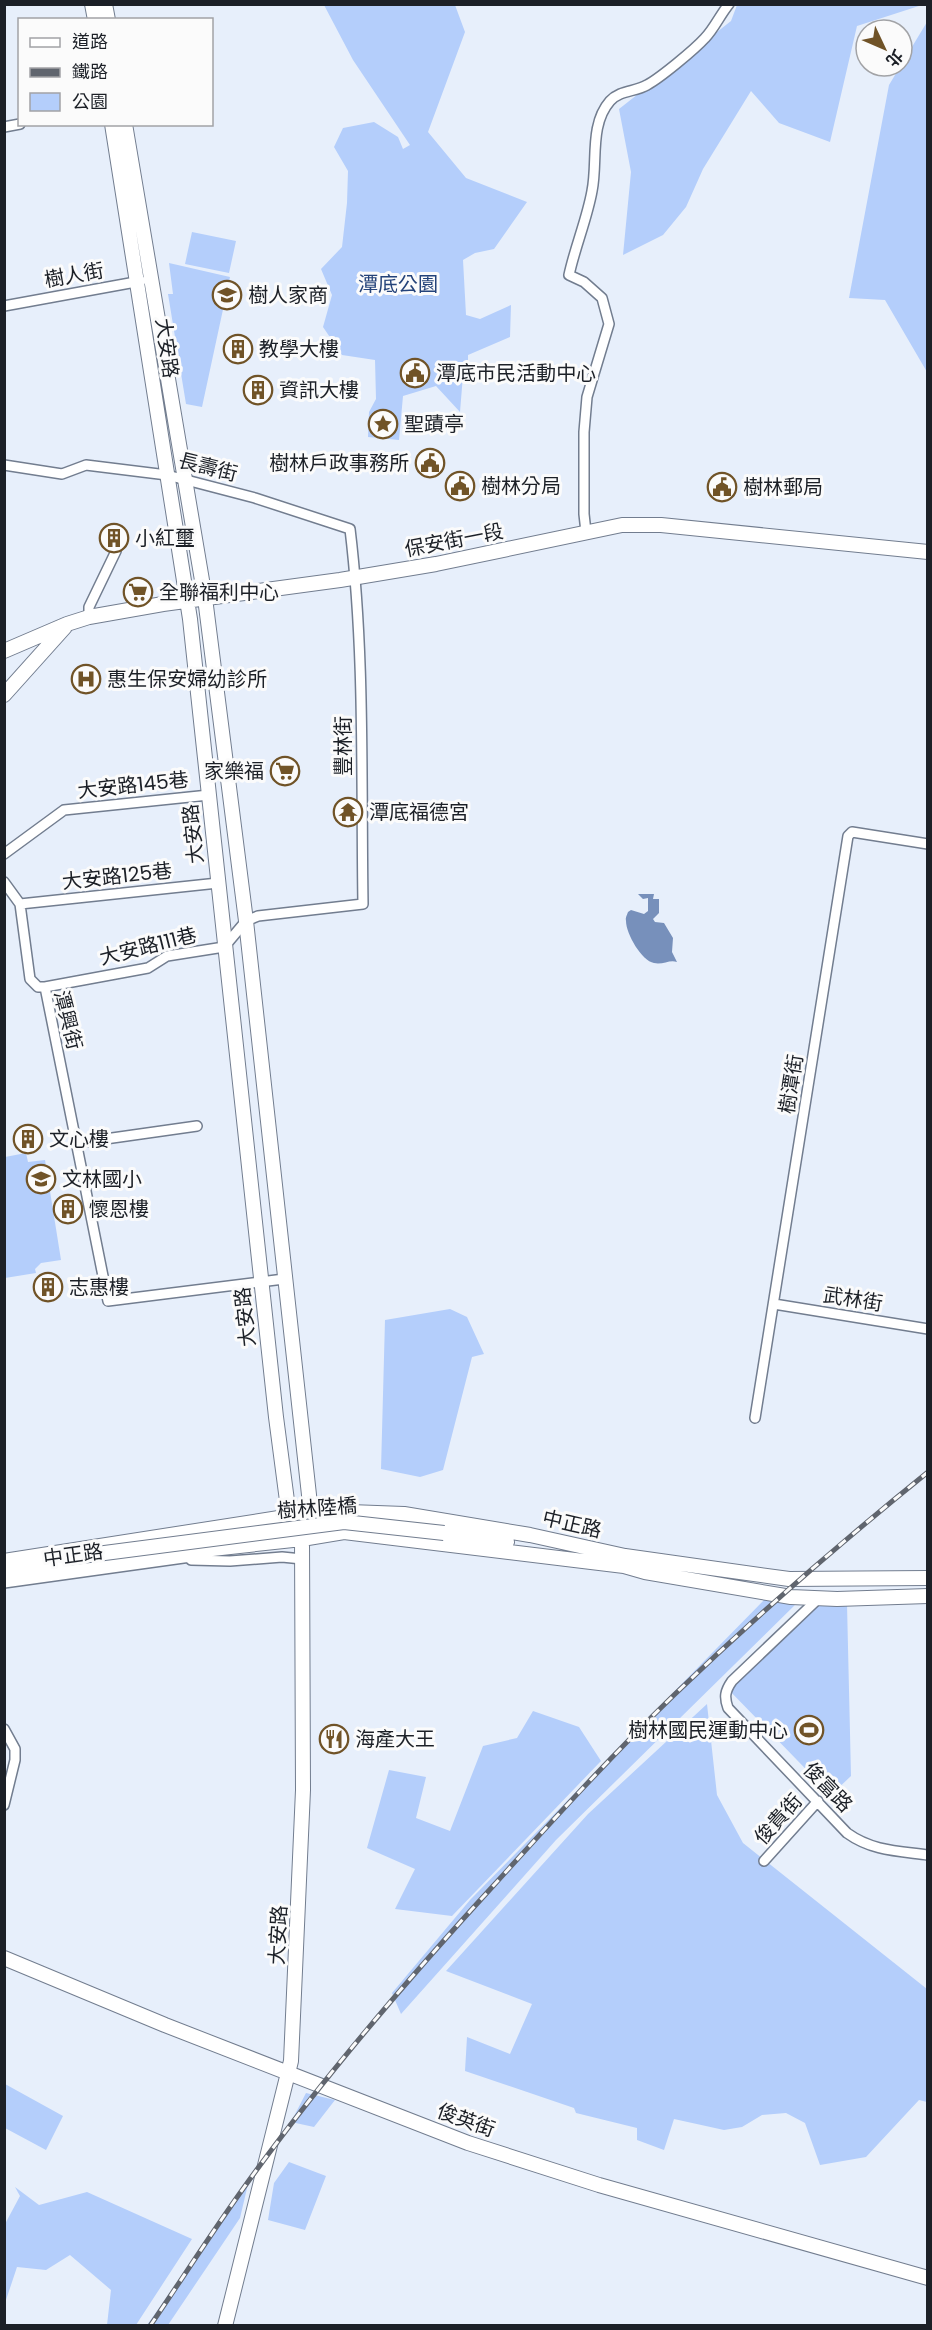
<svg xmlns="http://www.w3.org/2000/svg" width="932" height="2330" font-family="Poppins,'Noto Sans TC',sans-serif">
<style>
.green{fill:#b4cefb}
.water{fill:#7790bb}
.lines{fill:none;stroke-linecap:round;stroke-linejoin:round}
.street-casing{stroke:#727d8f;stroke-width:12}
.secondary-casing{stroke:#727d8f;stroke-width:16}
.street{stroke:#fff;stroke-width:9}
.secondary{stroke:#fff;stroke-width:14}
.rail-casing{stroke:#60656e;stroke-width:5}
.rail{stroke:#fbfbfb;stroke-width:3;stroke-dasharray:9;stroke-linecap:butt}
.secondary-bridge-casing{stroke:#727d8f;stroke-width:16;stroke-linecap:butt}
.secondary-bridge{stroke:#fff;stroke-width:14}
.labels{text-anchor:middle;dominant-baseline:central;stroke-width:6;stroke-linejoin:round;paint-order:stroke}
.street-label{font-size:20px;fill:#1c2027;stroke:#fbfbfb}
.park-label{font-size:20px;fill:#24437a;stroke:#fbfbfb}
.poi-label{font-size:20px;fill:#1c2027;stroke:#fbfbfb;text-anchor:start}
</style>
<rect width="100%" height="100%" fill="#e7effb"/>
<path class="green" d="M 324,5 L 455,5 L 465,32 L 428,132 L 466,178 L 527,202 L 494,249 L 475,253 L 463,260 L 466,315 L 480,319 L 511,305 L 510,337 L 468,355 L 468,367 L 463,375 L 460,412 L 436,386 L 403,396 L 399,440 L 368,437 L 369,412 L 376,399 L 375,360 L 342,355 L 323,327 L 332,295 L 321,269 L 342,247 L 347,203 L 348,171 L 334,147 L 343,128 L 374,122 L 398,137 L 403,149 L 410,145 L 353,60 Z
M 737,5 L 922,5 L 857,26 L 830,142 L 779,123 L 751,91 L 703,169 L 686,207 L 663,235 L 623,255 L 631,172 L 619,109 L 731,21 Z
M 927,22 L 927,372 L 885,300 L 849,298 L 889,85 Z
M 192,232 L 236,241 L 229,273 L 185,264 Z
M 169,263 L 230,277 L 202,407 L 186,404 L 168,294 L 173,294 Z
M 26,1153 L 28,1162 L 45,1160 L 61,1260 L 41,1263 L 35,1269 L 36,1273 L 5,1278 L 5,1157 Z
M 450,1309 L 467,1317 L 484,1354 L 472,1357 L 443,1470 L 420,1477 L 381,1469 L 385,1320 Z
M 764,1600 L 800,1600 L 556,1840 L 401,2014 L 392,1993 L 470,1900 Z
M 811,1603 L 847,1604 L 851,1776 L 831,1795 L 724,1685 Z
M 707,1704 L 717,1795 L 743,1843 L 927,1989 L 927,2102 L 919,2100 L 866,2157 L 820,2165 L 805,2123 L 786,2113 L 762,2115 L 742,2127 L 724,2130 L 674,2119 L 664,2150 L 637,2140 L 637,2128 L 576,2113 L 574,2108 L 465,2071 L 467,2037 L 510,2054 L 532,2004 L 446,1971 L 588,1814 Z
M 533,1711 L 579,1727 L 601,1761 L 452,1916 L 395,1909 L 415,1869 L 367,1848 L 389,1770 L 426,1777 L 416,1818 L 450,1831 L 483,1746 L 517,1738 Z
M 5,2084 L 63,2116 L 46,2150 L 5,2128 Z
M 306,2093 L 335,2100 L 314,2127 L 291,2122 Z
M 289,2162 L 326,2176 L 305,2230 L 268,2220 L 274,2183 Z
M 248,2184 L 240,2218 L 168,2325 L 147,2325 Z
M 15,2187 L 39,2205 L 87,2192 L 192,2239 L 136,2325 L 107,2325 L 111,2290 L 70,2255 L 46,2270 L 17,2267 L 5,2303 L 5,2224 L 20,2196 Z"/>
<path class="water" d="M 638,894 L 654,894 L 653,899 L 659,899 L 659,913 L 653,919 L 655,922 L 664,923 L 673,938 L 672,952 L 677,962 C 670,959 663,965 654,963 C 642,961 626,934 626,921 C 625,918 627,915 628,912 L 631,910 L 644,914 L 648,911 L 648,898 L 643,899 Z"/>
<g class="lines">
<g class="street-casing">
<path id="street" d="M 4,127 L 20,124
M 4,306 L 141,281
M 4,465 L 62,474 L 86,465 L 167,475 L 255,498 L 350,529 C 365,653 361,779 363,904 L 258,916 L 246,921 L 224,947 L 167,956 L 148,968 L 45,987
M 586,532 L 584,514 L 584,432 L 587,397 L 609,324 L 602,298 L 584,282 L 569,275 C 575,247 587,219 592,191 C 598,162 589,125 610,101 C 620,90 635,92 647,85 C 660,78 694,50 705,38 C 714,29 720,15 729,4
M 89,617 L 89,607 L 116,551
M 4,854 L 64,810 L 209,795
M 4,882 L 20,904 L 30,979 L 38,987 L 45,987 L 108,1301 L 284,1279
M 20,904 L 218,883
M 77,1143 L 197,1126
M 774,1304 L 928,1329
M 755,1418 L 848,836 L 852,832 L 928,844
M 191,1560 L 230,1561 L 282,1557 L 302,1559
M 4,1583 L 198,1556
M 819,1598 L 732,1681 C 725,1691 724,1697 728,1708 L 847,1833 C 872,1851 898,1851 928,1855
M 4,1729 L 15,1749 L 15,1760 L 4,1805
M 764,1861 L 818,1801"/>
</g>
<g class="secondary-casing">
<path id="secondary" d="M 92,4 L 95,20
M 105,4 L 108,20
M 112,124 L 190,619 L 276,1417 L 289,1516 L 301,1537
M 125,124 L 205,598 L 246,921 L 311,1513 L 302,1539 L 303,1790 L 291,2061 L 225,2326
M 4,651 L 67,624 L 89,617 L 163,604 L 340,580 L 436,564 L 622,525 L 661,525 L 928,552
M 4,695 L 65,627
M 444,1533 L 507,1542
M 4,1561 L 323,1511 L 404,1514 L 530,1535 L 625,1556 L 789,1579 L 928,1578
M 4,1572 L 302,1539 L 344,1532 L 624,1566 L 645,1572 L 791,1597 L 837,1599 L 928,1596
M 4,1958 L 165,2025 L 468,2143 L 599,2185 L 928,2278"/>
</g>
<use href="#street" class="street"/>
<use href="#secondary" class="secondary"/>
<g class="rail-casing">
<path id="rail" d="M 150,2326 C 182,2279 212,2232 245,2186 C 321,2080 406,1981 494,1885 C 552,1821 611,1756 674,1695 C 755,1617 840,1543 928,1472"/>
</g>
<use href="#rail" class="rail"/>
<g class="secondary-bridge-casing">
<path id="secondary-bridge" d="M 66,1558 L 344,1522 L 444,1533"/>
</g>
<use href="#secondary-bridge" class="secondary-bridge"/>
</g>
<defs>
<g id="school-ring" transform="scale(1.5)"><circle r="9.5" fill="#fbfbfb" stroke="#705327" stroke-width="1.5"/><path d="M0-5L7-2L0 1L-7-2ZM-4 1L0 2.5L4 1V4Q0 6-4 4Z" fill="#705327"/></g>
<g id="building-ring" transform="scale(1.5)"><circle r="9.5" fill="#fbfbfb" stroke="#705327" stroke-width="1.5"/><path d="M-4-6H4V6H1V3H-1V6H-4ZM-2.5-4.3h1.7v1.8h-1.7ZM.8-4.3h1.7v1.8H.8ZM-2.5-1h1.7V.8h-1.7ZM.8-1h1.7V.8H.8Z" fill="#705327"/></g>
<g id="civic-ring" transform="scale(1.5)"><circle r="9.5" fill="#fbfbfb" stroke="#705327" stroke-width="1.5"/><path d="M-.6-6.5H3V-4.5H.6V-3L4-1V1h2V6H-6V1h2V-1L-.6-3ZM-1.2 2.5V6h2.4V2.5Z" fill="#705327"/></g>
<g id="sight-ring" transform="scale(1.5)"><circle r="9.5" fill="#fbfbfb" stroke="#705327" stroke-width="1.5"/><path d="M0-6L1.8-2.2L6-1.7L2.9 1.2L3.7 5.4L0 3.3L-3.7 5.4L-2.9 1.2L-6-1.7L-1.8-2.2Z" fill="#705327"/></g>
<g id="supermarket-ring" transform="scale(1.5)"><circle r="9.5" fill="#fbfbfb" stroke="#705327" stroke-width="1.5"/><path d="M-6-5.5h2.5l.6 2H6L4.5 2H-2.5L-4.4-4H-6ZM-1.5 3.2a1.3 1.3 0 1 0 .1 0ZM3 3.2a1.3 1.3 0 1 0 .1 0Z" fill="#705327"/></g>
<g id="hospital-ring" transform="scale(1.5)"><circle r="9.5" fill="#fbfbfb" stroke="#705327" stroke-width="1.5"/><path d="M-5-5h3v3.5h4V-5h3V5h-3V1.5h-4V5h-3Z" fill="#705327"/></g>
<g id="temple-ring" transform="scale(1.5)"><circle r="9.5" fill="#fbfbfb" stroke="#705327" stroke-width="1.5"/><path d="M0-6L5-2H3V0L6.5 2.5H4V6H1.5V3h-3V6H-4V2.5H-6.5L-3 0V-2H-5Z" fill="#705327"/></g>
<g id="stadium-ring" transform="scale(1.5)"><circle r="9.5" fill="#fbfbfb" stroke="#705327" stroke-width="1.5"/><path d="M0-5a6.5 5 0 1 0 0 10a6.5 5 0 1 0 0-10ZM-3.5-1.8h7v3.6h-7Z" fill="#705327"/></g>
<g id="restaurant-ring" transform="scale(1.5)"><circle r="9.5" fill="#fbfbfb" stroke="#705327" stroke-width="1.5"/><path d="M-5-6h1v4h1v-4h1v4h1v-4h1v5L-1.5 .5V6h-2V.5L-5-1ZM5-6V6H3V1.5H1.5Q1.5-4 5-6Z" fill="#705327"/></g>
</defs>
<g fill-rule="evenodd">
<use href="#school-ring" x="227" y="295"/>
<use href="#building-ring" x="238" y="349"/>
<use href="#civic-ring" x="415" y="373"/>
<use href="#building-ring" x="258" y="390"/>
<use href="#sight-ring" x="383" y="424"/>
<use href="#civic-ring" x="430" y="463"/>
<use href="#civic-ring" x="460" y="486"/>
<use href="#civic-ring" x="722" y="487"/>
<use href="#building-ring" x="114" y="538"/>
<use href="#supermarket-ring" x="138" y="592"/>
<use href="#hospital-ring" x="86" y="679"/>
<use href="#supermarket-ring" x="285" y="771"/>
<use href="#temple-ring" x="348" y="812"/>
<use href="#building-ring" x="28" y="1139"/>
<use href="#school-ring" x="41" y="1179"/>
<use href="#building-ring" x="68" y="1209"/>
<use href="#building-ring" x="48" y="1287"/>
<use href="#stadium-ring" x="809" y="1730"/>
<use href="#restaurant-ring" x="334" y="1739"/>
</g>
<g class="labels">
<g class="street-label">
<text transform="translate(74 275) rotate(-10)">樹人街</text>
<text transform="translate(167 348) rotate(82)">大安路</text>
<text transform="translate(208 467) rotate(14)">長壽街</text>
<text transform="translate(454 540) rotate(-11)">保安街一段</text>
<text transform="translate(343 746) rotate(-90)">豐林街</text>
<text transform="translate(133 785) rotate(-6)">大安路145巷</text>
<text transform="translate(193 834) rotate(-96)">大安路</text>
<text transform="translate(117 876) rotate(-6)">大安路125巷</text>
<text transform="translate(148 946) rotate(-14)">大安路111巷</text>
<text transform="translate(68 1020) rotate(76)">潭興街</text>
<text transform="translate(791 1084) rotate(-81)">樹潭街</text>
<text transform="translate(853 1299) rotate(9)">武林街</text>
<text transform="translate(245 1317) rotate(-96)">大安路</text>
<text transform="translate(317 1508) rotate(-4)">樹林陸橋</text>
<text transform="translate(572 1524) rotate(13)">中正路</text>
<text transform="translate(73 1555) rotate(-8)">中正路</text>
<text transform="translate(828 1787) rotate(46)">俊富路</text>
<text transform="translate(778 1819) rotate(-48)">俊貴街</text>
<text transform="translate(278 1935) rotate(-87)">大安路</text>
<text transform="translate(466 2120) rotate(20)">俊英街</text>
</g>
<g class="park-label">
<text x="398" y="284">潭底公園</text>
</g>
<g class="poi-label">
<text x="248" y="295">樹人家商</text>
<text x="259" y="349">教學大樓</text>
<text x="436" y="373">潭底市民活動中心</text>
<text x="279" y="390">資訊大樓</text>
<text x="404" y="424">聖蹟亭</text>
<text x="409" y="463" text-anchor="end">樹林戶政事務所</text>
<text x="481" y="486">樹林分局</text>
<text x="743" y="487">樹林郵局</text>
<text x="135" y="538">小紅璽</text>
<text x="159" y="592">全聯福利中心</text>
<text x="107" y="679">惠生保安婦幼診所</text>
<text x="264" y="771" text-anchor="end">家樂福</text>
<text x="369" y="812">潭底福德宮</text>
<text x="49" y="1139">文心樓</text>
<text x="62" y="1179">文林國小</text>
<text x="89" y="1209">懷恩樓</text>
<text x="69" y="1287">志惠樓</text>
<text x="788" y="1730" text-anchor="end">樹林國民運動中心</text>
<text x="355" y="1739">海產大王</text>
</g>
</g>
<rect width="932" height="2330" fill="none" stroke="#1c2027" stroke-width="12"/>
<rect x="18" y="18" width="195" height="108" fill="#fbfbfb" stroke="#a2a3a6" stroke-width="1.5"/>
<rect x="30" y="38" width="30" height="9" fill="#ffffff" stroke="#a2a3a6" stroke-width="1.5"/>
<text x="72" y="48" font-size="18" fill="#1c2027">道路</text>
<rect x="30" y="68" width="30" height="9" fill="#60656e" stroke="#a2a3a6" stroke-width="1.5"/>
<text x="72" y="78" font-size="18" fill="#1c2027">鐵路</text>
<rect x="30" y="93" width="30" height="18" fill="#b4cefb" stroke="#a2a3a6" stroke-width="1.5"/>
<text x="72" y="108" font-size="18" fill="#1c2027">公園</text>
<g transform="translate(884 48) rotate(134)"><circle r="28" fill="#fbfbfb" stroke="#a2a3a6" stroke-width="1.5"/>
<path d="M0-4.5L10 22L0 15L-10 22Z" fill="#705327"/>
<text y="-9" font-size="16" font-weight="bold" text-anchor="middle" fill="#1c2027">北</text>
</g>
</svg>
